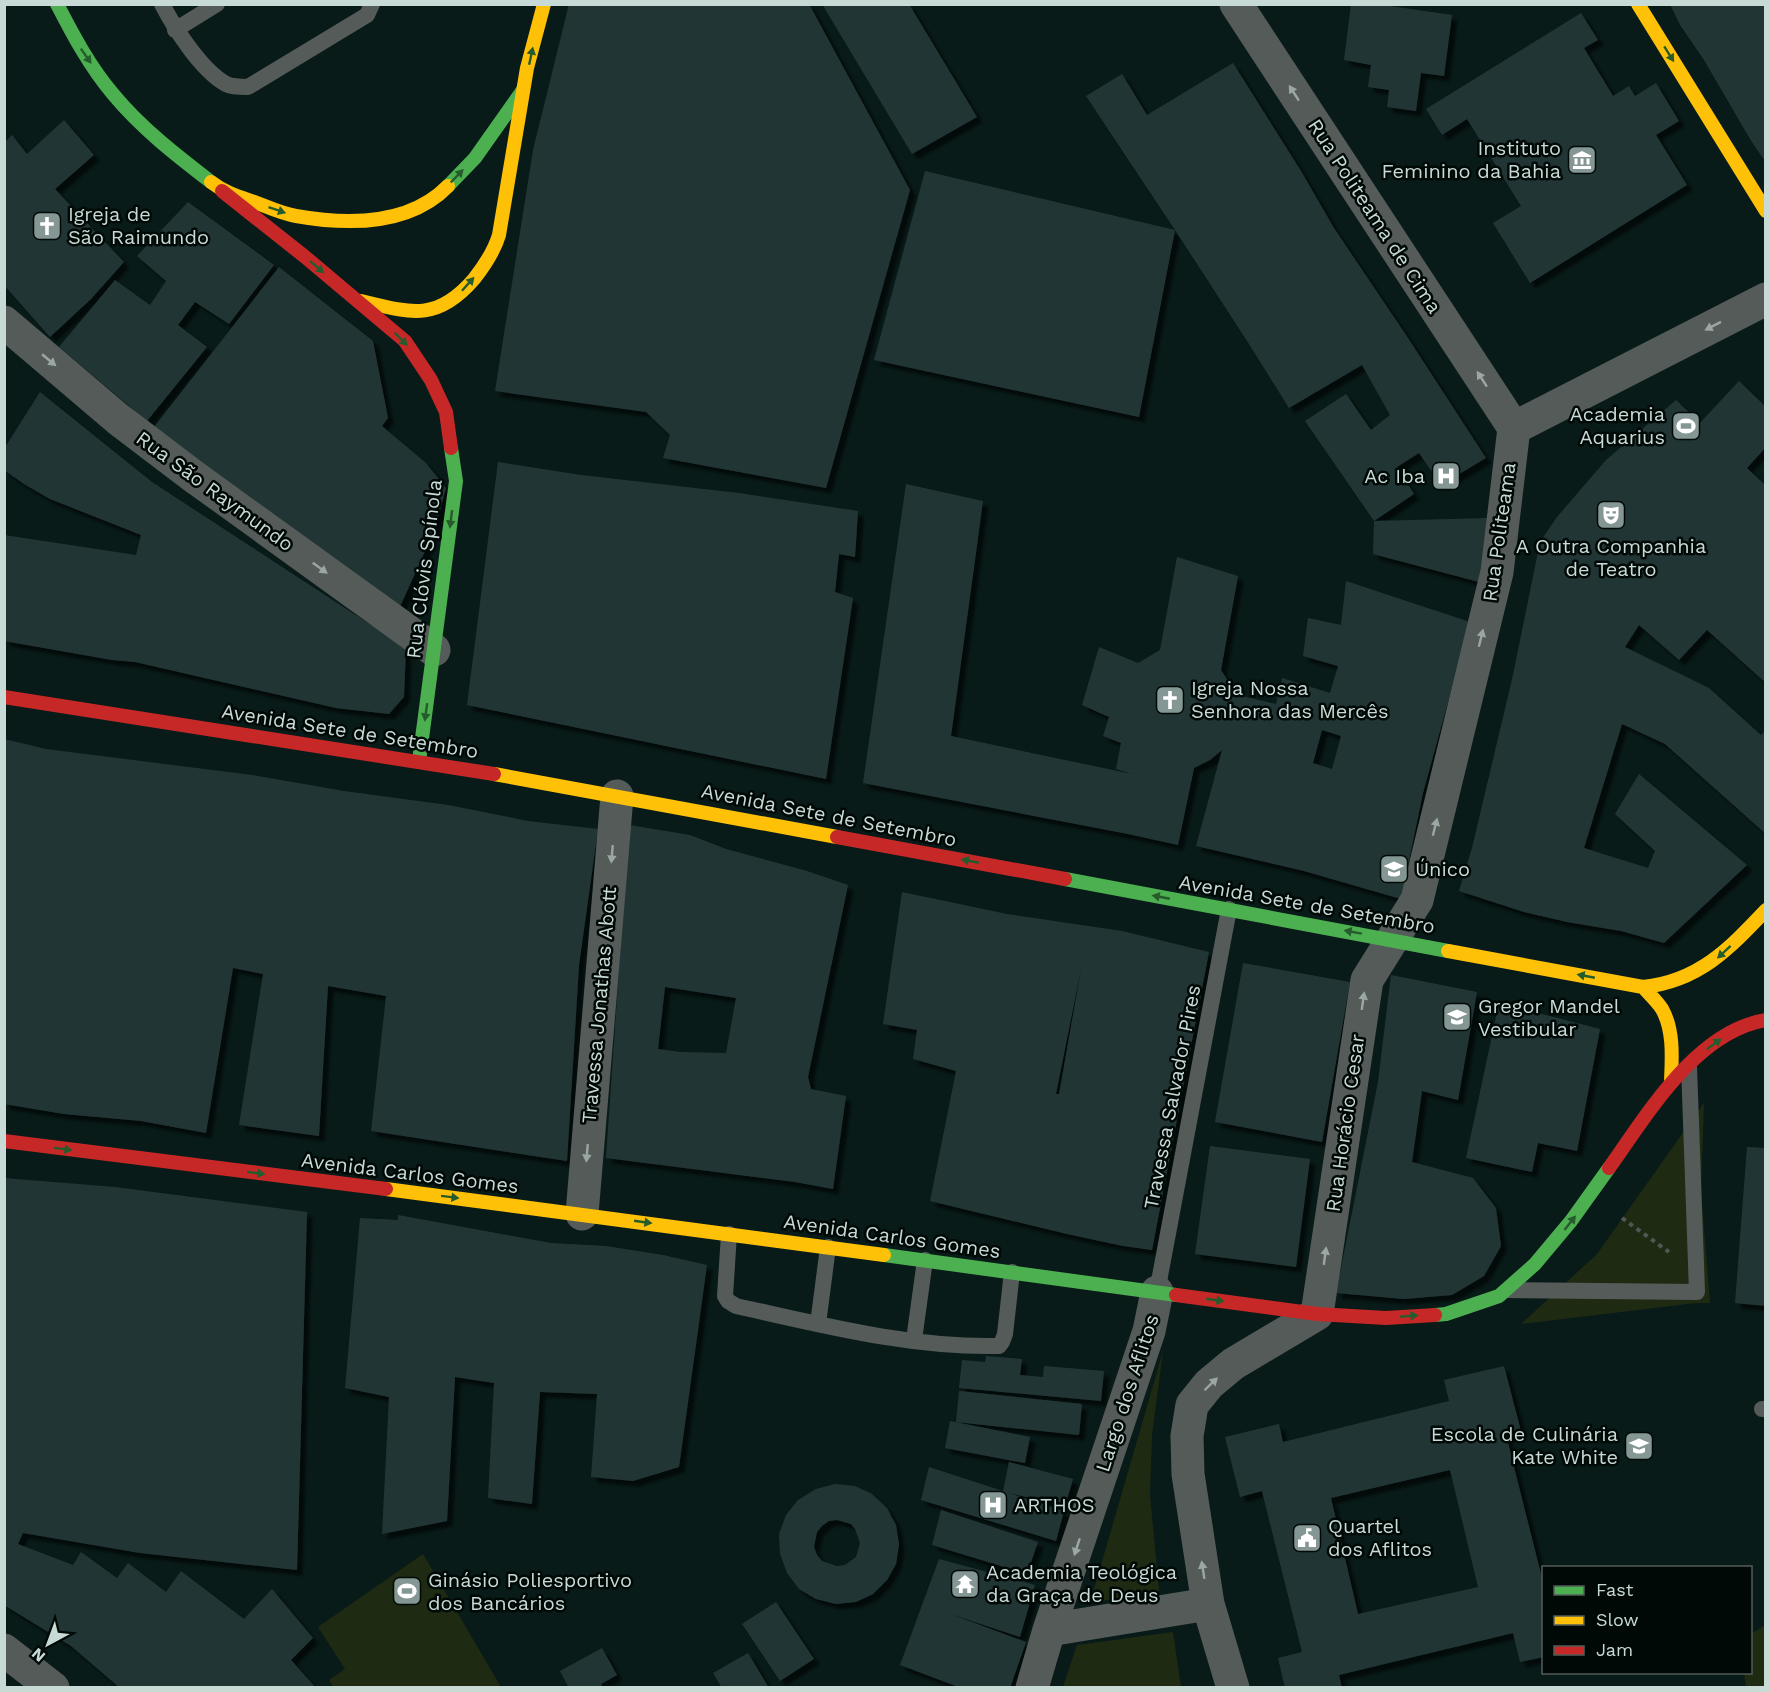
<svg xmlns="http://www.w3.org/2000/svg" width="1770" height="1692" font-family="'Work Sans',sans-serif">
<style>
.green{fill:#1e2a12}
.building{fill:#243535;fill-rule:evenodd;filter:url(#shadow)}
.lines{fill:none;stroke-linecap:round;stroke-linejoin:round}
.path{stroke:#4e5754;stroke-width:4;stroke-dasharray:4.5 4.5;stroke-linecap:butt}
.lane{stroke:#555b59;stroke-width:16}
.street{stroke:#555b59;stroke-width:33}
.fast{stroke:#4caf50;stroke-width:14}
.slow{stroke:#ffc107;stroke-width:14}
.jam{stroke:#c62828;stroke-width:14}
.oneway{fill:#265c2c}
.oneway2{fill:#9aa7a4}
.labels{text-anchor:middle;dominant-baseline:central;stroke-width:5;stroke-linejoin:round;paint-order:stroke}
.poi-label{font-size:20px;fill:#c8dad6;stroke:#010907;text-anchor:start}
.street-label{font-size:20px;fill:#c8dad6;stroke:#010907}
</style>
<defs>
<filter id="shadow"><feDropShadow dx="5.5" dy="5.5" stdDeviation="1.5" flood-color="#0009"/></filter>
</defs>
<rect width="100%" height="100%" fill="#081b18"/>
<path class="green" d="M 1704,1103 L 1701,1192 L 1710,1303 L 1696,1303 L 1521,1324 L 1597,1254 Z
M 1163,1351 L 1152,1435 L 1150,1495 L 1159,1591 L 1090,1603 Z
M 423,1554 L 501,1687 L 333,1687 L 329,1680 L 345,1669 L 318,1627 Z
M 1765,1625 L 1765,1687 L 1746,1687 L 1744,1673 L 1750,1672 L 1751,1634 Z
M 1173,1632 L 1181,1687 L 1063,1687 L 1077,1645 Z"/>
<path class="building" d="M 569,4 L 809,4 L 910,190 L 826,488 L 663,458 L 670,435 L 646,412 L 495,391 L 533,150 Z
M 822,4 L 909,4 L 977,117 L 912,154 Z
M 1351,4 L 1376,4 L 1452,15 L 1444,76 L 1421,73 L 1416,111 L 1387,107 L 1389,90 L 1368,87 L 1371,65 L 1344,60 Z
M 1670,4 L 1766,4 L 1766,163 L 1750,139 L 1704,60 L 1680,25 Z
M 1581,13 L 1598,40 L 1584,48 L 1613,96 L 1629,86 L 1635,96 L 1656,83 L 1679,121 L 1656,135 L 1687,185 L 1530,283 L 1493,223 L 1521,206 L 1467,119 L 1442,135 L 1426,109 Z
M 1233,63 L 1301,171 L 1334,228 L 1408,338 L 1486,458 L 1441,485 L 1419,453 L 1397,467 L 1414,494 L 1374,521 L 1489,518 L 1479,582 L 1373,554 L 1374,521 L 1305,421 L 1346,394 L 1371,430 L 1390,415 L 1362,365 L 1289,408 L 1249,344 L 1175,230 L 1139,417 L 874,360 L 925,171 L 1175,230 L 1086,96 L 1122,74 L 1147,115 Z
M 64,120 L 94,155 L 55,189 L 124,262 L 91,299 L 50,337 L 4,285 L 4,143 L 12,135 L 27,154 Z
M 188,202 L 274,265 L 229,324 L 195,302 L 178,325 L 207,347 L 147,421 L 59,347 L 115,280 L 150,305 L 166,281 L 137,256 Z
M 279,267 L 373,341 L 388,418 L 382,426 L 426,463 L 446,488 L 435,529 L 399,609 L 154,427 Z
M 1739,381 L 1766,407 L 1766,447 L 1747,468 L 1766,486 L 1766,683 L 1707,630 L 1679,660 L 1639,625 L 1625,647 L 1709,688 L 1761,735 L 1766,730 L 1766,834 L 1665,744 L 1622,724 L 1584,848 L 1648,868 L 1655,851 L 1615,814 L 1639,774 L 1747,865 L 1664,943 L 1621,931 L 1567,922 L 1524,912 L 1459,891 L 1472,848 L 1513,675 L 1540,542 L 1557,517 L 1606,460 L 1676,400 L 1700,423 Z
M 40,392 L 152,482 L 406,648 L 404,697 L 389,714 L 336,708 L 135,662 L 112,660 L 4,641 L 4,535 L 136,555 L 141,535 L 50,499 L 24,484 L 4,470 L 4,449 Z
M 498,462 L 581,475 L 739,493 L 858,511 L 855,557 L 839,554 L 835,592 L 853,598 L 826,779 L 467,705 Z
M 906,484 L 983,501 L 951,736 L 1132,774 L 1116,769 L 1121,743 L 1103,736 L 1109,717 L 1082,705 L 1099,647 L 1138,663 L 1160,650 L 1177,557 L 1238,576 L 1221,670 L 1237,695 L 1276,704 L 1282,678 L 1330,693 L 1338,666 L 1303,656 L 1308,618 L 1341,625 L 1346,581 L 1470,622 L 1423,793 L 1401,899 L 1304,871 L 1196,846 L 1222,750 L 1210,760 L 1194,768 L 1178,845 L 1128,834 L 863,783 ZM 1322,730 L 1341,736 L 1332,769 L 1313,763 Z
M 4,739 L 46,749 L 252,775 L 344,791 L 448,805 L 528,821 L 598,829 L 579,965 L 567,1161 L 371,1131 L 386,996 L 328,986 L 319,1136 L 239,1125 L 263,974 L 233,968 L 206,1133 L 141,1121 L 64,1114 L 4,1104 Z
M 629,825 L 690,835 L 726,849 L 807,871 L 848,885 L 808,1077 L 811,1089 L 846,1096 L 833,1189 L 795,1182 L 606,1158 ZM 665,987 L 736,998 L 726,1053 L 680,1052 L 658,1049 Z
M 902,892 L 1007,914 L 1122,931 L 1209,952 L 1152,1250 L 1123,1246 L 1067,1234 L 930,1201 L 956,1071 L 913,1059 L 917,1030 L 883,1024 ZM 1082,964 L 1059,1094 L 1056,1094 Z
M 1243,963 L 1350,982 L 1322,1142 L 1215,1122 Z
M 1391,975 L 1477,992 L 1458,1100 L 1422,1091 L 1412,1162 L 1473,1178 L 1496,1208 L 1501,1246 L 1484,1276 L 1452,1295 L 1404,1299 L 1336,1293 L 1378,1082 Z
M 1499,1003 L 1600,1029 L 1577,1151 L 1538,1143 L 1532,1172 L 1466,1158 Z
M 1210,1146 L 1310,1159 L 1296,1267 L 1195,1254 Z
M 1747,1147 L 1766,1148 L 1766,1306 L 1735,1303 Z
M 4,1178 L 115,1187 L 307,1212 L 297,1570 L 140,1553 L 23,1533 L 18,1544 L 73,1565 L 81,1552 L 117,1578 L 128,1563 L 166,1592 L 181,1571 L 244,1619 L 272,1589 L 313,1638 L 291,1660 L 316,1688 L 120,1688 L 71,1646 L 4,1605 Z
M 398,1215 L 551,1243 L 606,1246 L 663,1255 L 707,1265 L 679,1467 L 633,1481 L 591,1477 L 597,1394 L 540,1392 L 532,1504 L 488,1498 L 494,1383 L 455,1377 L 447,1521 L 382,1534 L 389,1397 L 345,1388 L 360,1218 L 398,1220 Z
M 986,1356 L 1022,1359 L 1020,1375 L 1043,1377 L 1044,1366 L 1104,1371 L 1101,1401 L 959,1388 L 962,1360 L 985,1362 Z
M 1504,1366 L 1521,1431 L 1506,1435 L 1542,1578 L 1544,1577 L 1544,1657 L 1520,1662 L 1513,1633 L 1339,1675 L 1342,1688 L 1285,1688 L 1278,1658 L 1302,1652 L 1262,1491 L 1240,1497 L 1225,1437 L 1279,1424 L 1283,1442 L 1449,1401 L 1444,1380 ZM 1450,1470 L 1478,1587 L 1358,1614 L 1331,1498 Z
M 959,1391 L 1082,1404 L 1079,1435 L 956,1422 Z
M 950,1421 L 1030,1437 L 1025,1463 L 945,1448 Z
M 1009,1462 L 1073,1479 L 1065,1506 L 1009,1493 L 1064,1511 L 1056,1541 L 921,1500 L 929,1467 L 1003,1491 Z
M 835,1484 L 855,1486 L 872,1494 L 887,1508 L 896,1525 L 899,1544 L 896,1564 L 887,1580 L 873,1594 L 856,1602 L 836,1604 L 816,1599 L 799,1589 L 787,1573 L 780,1554 L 779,1534 L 786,1515 L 798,1500 L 816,1489 ZM 837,1520 L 851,1524 L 855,1529 L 860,1543 L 856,1557 L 845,1565 L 837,1566 L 822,1561 L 817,1555 L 814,1547 L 817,1532 L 822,1526 L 829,1521 Z
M 941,1510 L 1038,1542 L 1027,1574 L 932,1545 Z
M 939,1559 L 1035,1585 L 1020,1637 L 948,1613 L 1026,1642 L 1010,1688 L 961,1688 L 900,1665 Z
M 776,1602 L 814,1659 L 780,1681 L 742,1624 Z
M 602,1648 L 617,1675 L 601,1684 L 603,1688 L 569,1688 L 560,1671 Z
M 748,1653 L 769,1688 L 722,1688 L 713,1673 Z"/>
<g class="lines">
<path class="path" d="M 1622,1218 L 1669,1252"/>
<path class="lane" d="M 162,4 C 175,29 201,70 226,84 C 232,87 241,87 248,87 L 367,15 L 372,4
M 175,30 L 217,4
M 729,1234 L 725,1296 L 728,1301 L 736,1306 C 822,1325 910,1348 999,1346 L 1002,1342 L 1005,1334 L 1012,1272
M 1508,1290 L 1697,1292 L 1689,1066
M 1157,1292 L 1229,909
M 818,1324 L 828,1247
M 914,1340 L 925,1260
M 1762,1409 L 1766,1409"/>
<path class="street" d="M 1236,4 L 1514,428
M 4,322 L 118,419 L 193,476 L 434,650
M 1514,428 L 1766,299
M 582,1214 L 617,796
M 1049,1630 L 1208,1604
M 4,1650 L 53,1688
M 1032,1688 L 1049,1630 L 1149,1331 L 1157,1292
M 1233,1688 L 1208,1604 L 1188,1474 L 1187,1436 L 1192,1405 L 1209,1384 L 1233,1364 L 1317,1314 L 1367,980 L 1417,900 L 1497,572 L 1514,428"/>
<path class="fast" d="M 57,4 C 73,35 90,67 113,94 C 141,128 176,155 211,182
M 448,186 L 475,158 L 523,90
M 419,761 L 456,481 L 451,448
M 1065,879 L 1448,951
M 884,1255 L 1176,1295
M 1435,1315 L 1446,1314 L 1499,1296 L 1535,1264 L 1571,1221 L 1609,1168"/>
<path class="slow" d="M 1638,4 L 1766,211
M 211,182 C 225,193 240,197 257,203 C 270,208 283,214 296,216 C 347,225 409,226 448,186
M 361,301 C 411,313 437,322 474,279 C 485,265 494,252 499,235 L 527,68 L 544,4
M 494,774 L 837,837
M 1448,951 L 1643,987 C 1699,981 1729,949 1766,910
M 1643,987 C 1649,994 1657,1001 1662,1009 C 1674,1030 1672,1058 1671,1081
M 386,1189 L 884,1255"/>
<path class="jam" d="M 222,191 L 304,256 L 405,341 L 431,380 L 446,412 L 451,448
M 4,697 L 494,774
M 837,837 L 1065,879
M 4,1141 L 386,1189
M 1609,1168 C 1647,1115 1696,1031 1766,1020
M 1176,1295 L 1317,1314 L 1386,1318 L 1435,1315"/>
</g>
<defs><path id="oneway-solid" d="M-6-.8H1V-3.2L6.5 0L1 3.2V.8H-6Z" transform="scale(1.5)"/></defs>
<g class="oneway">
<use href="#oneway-solid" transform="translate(1669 54) rotate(58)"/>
<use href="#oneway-solid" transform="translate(86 56) rotate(55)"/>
<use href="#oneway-solid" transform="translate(531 56) rotate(-78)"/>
<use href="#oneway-solid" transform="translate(457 176) rotate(-46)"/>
<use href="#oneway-solid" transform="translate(277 210) rotate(19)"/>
<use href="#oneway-solid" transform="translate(317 267) rotate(41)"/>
<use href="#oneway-solid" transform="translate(468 284) rotate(-48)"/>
<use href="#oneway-solid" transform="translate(401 339) rotate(45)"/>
<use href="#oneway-solid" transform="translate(451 519) rotate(97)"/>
<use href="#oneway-solid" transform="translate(426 712) rotate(98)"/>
<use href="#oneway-solid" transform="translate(970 861) rotate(-169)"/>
<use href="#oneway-solid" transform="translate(1161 897) rotate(-169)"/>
<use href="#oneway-solid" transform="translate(1353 932) rotate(-170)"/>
<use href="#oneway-solid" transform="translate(1724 952) rotate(137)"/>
<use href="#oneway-solid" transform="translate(1586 976) rotate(-169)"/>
<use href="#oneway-solid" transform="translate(1714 1044) rotate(-37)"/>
<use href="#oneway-solid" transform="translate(63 1149) rotate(7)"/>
<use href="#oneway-solid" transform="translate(256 1173) rotate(7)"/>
<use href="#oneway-solid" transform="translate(450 1197) rotate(7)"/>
<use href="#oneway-solid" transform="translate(643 1222) rotate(8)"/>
<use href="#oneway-solid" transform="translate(1570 1223) rotate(-52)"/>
<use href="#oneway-solid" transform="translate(1215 1300) rotate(8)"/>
<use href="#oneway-solid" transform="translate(1409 1316) rotate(-4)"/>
</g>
<g class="oneway2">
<use href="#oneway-solid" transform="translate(1294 93) rotate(-123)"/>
<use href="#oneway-solid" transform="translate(1713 326) rotate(153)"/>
<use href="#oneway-solid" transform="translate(49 360) rotate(40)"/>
<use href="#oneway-solid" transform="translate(1482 379) rotate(-123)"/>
<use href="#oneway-solid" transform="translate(320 568) rotate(36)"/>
<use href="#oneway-solid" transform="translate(1481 638) rotate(-76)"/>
<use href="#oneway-solid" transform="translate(1435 827) rotate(-76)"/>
<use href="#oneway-solid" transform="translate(612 854) rotate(95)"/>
<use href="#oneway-solid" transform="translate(1363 1001) rotate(-82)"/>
<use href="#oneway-solid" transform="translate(587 1153) rotate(95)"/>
<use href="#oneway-solid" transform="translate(1325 1256) rotate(-82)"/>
<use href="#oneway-solid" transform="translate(1211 1384) rotate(-44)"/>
<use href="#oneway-solid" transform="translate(1077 1547) rotate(108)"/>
<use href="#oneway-solid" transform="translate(1203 1570) rotate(-99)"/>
</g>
<defs>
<g id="museum-square" transform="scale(1.5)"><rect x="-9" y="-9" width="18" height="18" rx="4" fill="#859794" stroke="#010907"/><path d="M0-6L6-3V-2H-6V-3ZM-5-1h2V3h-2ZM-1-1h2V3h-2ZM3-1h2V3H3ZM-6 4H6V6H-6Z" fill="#fff"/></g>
<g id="church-square" transform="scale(1.5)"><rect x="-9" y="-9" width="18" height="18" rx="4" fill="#859794" stroke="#010907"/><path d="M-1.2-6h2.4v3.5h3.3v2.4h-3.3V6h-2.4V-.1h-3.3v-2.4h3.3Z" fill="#fff"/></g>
<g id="stadium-square" transform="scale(1.5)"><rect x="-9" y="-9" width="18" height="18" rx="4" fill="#859794" stroke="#010907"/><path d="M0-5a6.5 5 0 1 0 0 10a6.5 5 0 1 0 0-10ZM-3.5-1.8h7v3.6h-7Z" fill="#fff"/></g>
<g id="hospital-square" transform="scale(1.5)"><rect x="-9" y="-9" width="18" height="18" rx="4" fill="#859794" stroke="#010907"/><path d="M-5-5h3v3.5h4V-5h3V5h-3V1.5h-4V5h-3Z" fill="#fff"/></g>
<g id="theatre-square" transform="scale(1.5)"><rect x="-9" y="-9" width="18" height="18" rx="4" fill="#859794" stroke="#010907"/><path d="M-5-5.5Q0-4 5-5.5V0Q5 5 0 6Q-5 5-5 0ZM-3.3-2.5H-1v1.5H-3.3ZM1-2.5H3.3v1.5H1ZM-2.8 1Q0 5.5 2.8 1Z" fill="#fff"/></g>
<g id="university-square" transform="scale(1.5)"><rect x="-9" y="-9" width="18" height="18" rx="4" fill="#859794" stroke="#010907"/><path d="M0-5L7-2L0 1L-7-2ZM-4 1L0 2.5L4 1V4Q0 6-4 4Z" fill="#fff"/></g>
<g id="civic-square" transform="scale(1.5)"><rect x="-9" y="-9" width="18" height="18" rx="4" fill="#859794" stroke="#010907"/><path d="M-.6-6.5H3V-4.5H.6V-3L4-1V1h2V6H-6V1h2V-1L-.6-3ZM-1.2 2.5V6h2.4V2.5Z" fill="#fff"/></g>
<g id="temple-square" transform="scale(1.5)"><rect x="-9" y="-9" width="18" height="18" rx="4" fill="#859794" stroke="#010907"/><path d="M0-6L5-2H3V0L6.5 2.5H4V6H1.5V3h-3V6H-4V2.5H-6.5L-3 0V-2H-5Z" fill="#fff"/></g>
</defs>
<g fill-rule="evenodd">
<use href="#museum-square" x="1582" y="160"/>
<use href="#church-square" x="47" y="226"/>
<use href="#stadium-square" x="1686" y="426"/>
<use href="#hospital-square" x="1446" y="476"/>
<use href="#theatre-square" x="1611" y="515"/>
<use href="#church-square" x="1170" y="700"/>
<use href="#university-square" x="1394" y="869"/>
<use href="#university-square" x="1457" y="1017"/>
<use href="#university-square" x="1639" y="1446"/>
<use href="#hospital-square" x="993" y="1505"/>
<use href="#civic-square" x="1307" y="1538"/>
<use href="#temple-square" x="965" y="1584"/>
<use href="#stadium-square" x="407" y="1591"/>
</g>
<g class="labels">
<g class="poi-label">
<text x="1561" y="148" text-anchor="end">Instituto<tspan x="1561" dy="23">Feminino da Bahia</tspan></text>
<text x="68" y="214">Igreja de<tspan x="68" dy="23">São Raimundo</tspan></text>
<text x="1665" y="414" text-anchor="end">Academia<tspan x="1665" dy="23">Aquarius</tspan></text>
<text x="1425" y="476" text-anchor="end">Ac Iba</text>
<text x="1611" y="546" text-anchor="middle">A Outra Companhia<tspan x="1611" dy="23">de Teatro</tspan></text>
<text x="1191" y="688">Igreja Nossa<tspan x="1191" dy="23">Senhora das Mercês</tspan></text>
<text x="1415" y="869">Único</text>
<text x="1478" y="1006">Gregor Mandel<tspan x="1478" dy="23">Vestibular</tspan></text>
<text x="1618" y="1434" text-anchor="end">Escola de Culinária<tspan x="1618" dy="23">Kate White</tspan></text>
<text x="1014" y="1505">ARTHOS</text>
<text x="1328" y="1526">Quartel<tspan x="1328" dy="23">dos Aflitos</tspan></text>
<text x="986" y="1572">Academia Teológica<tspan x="986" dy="23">da Graça de Deus</tspan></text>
<text x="428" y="1580">Ginásio Poliesportivo<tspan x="428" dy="23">dos Bancários</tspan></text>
</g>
<g class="street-label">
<text transform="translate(1375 216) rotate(57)">Rua Politeama de Cima</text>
<text transform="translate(215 491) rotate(36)">Rua São Raymundo</text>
<text transform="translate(1499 532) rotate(-82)">Rua Politeama</text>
<text transform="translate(424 569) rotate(-83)">Rua Clóvis Spínola</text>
<text transform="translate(350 731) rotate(9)">Avenida Sete de Setembro</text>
<text transform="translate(829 815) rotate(11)">Avenida Sete de Setembro</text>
<text transform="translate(1307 904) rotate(10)">Avenida Sete de Setembro</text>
<text transform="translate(599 1005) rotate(-85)">Travessa Jonathas Abott</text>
<text transform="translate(1172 1097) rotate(-79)">Travessa Salvador Pires</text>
<text transform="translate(1345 1123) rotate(-82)">Rua Horácio Cesar</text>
<text transform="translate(410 1173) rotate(7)">Avenida Carlos Gomes</text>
<text transform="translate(892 1236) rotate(8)">Avenida Carlos Gomes</text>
<text transform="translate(1127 1393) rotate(-72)">Largo dos Aflitos</text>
</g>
</g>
<rect width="1770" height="1692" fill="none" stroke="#c8dad6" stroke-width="12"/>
<rect x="1542" y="1566" width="210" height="108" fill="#010907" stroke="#515d5a" stroke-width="1.5"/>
<rect x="1554" y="1586" width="30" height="9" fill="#4caf50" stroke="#515d5a" stroke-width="1.5"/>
<text x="1596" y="1596" font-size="18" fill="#c8dad6">Fast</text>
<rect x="1554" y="1616" width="30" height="9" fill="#ffc107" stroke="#515d5a" stroke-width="1.5"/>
<text x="1596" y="1626" font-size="18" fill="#c8dad6">Slow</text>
<rect x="1554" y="1646" width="30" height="9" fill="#c62828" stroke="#515d5a" stroke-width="1.5"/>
<text x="1596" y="1656" font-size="18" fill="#c8dad6">Jam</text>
<g transform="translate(48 1644) rotate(221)" stroke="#010907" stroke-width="4.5" paint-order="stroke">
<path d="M0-4.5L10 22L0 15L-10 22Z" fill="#c8dad6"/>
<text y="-9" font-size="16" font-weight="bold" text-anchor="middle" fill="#c8dad6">N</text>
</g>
</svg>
